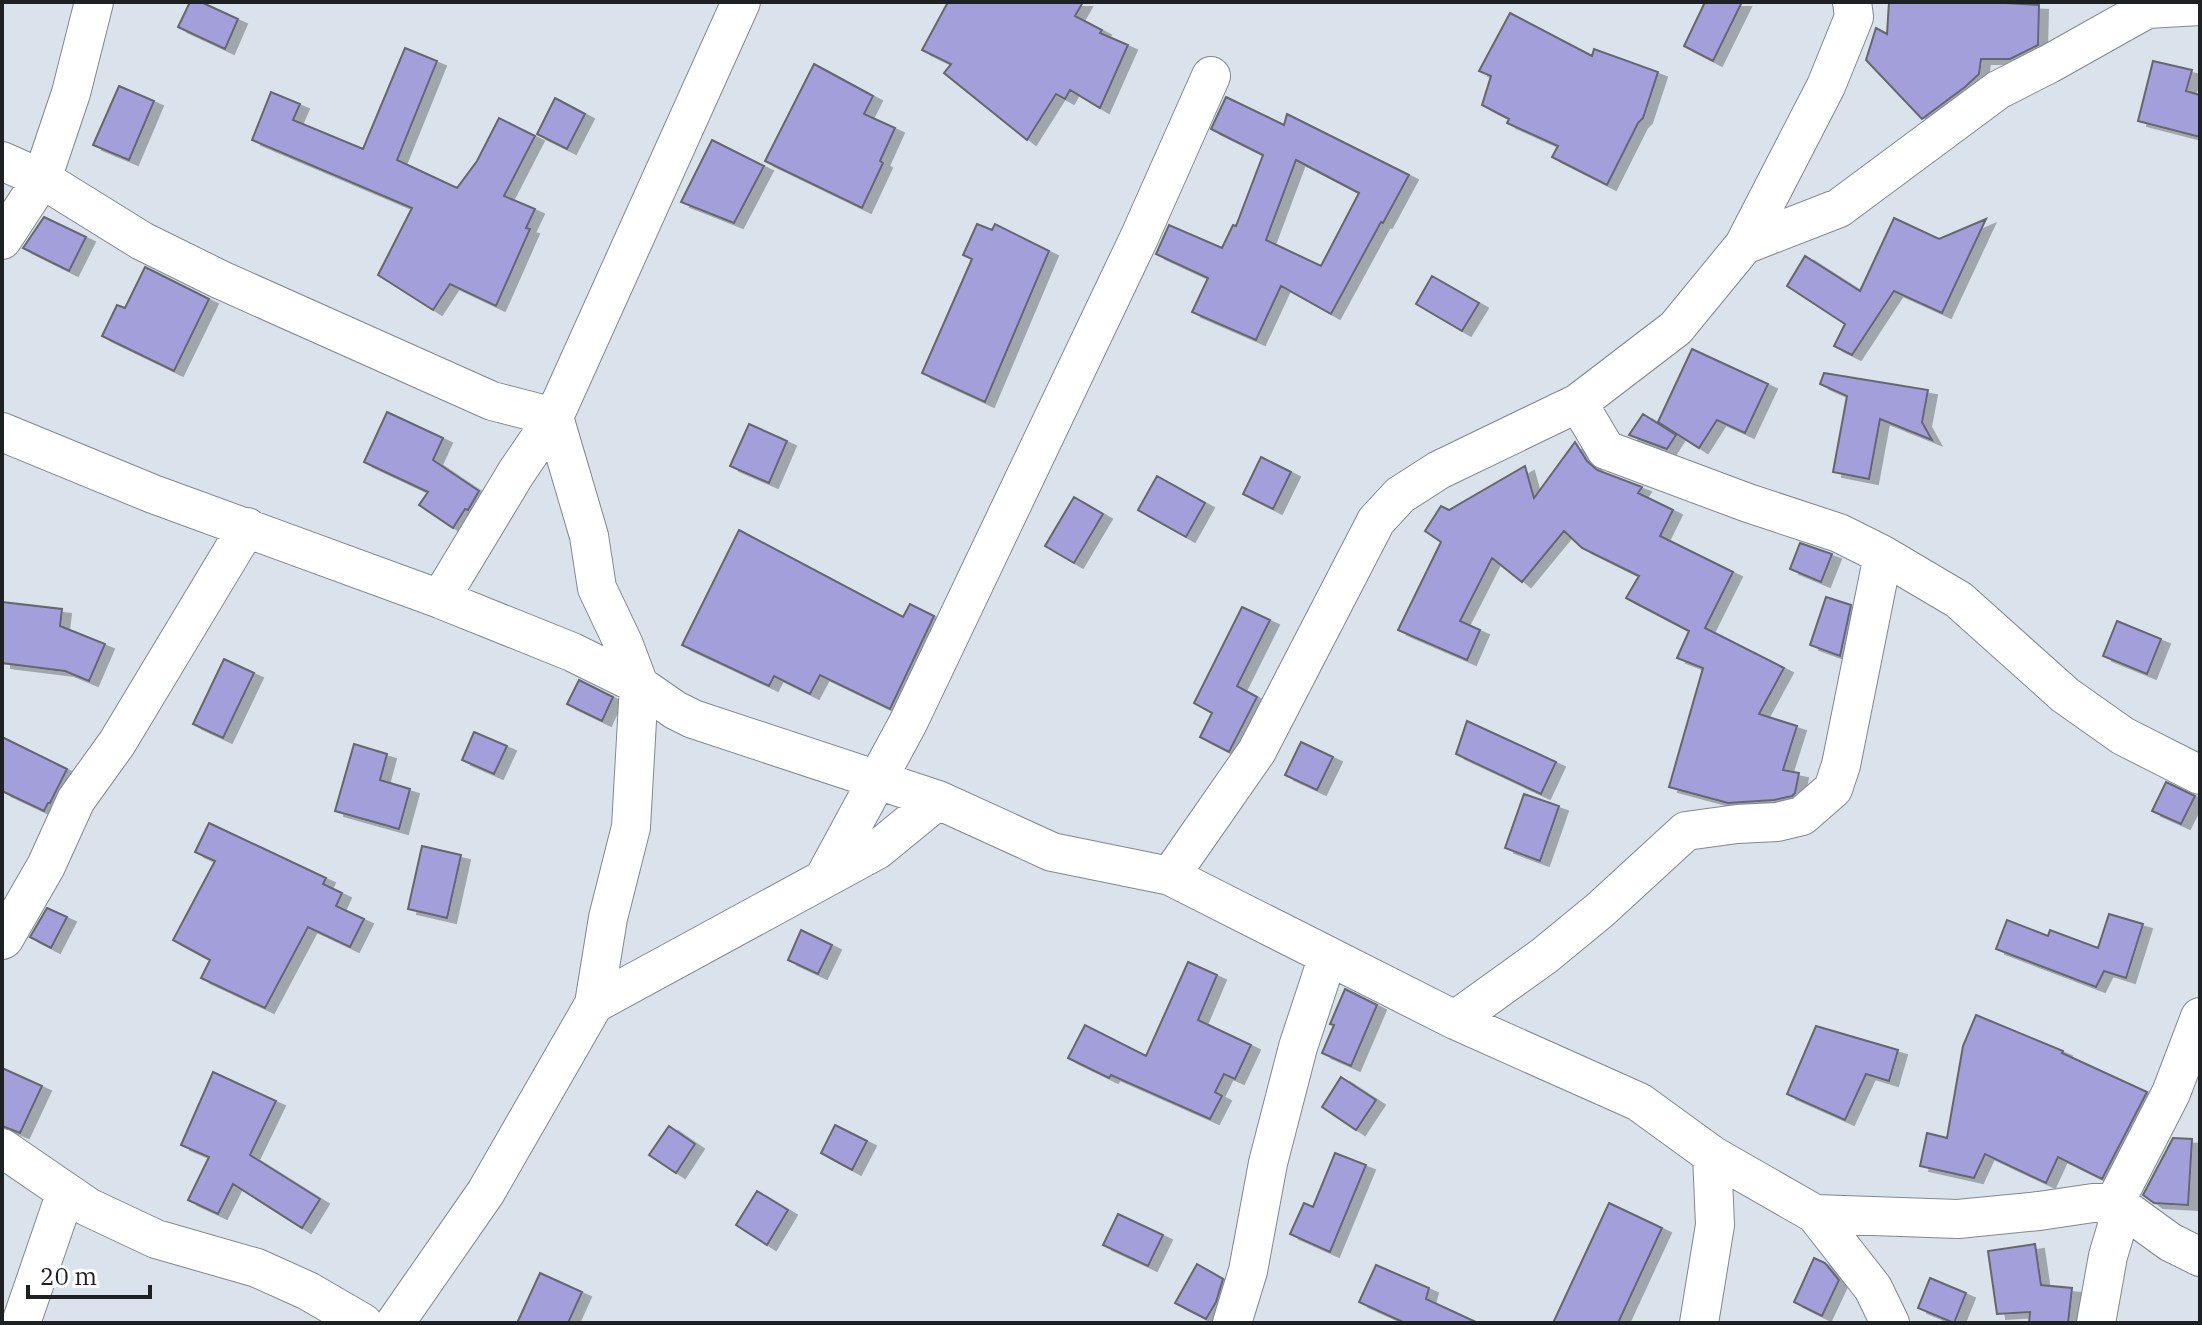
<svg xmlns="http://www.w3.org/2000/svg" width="2202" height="1325" font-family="'IBM Plex Serif',serif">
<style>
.building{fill:#a29fdb;stroke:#66666f;stroke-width:2;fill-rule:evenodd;filter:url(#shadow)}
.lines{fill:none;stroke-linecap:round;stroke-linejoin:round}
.street-casing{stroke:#80888f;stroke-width:40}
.street{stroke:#fff;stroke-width:38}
</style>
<defs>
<filter id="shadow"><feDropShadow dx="9" dy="5" stdDeviation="0" flood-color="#0004"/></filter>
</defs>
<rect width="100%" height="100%" fill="#dae3eb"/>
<path class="building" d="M 190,2 L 201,2 L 238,19 L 225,49 L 178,27 Z
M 948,2 L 1083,2 L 1075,16 L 1102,30 L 1100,33 L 1128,45 L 1100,108 L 1070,90 L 1065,99 L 1056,94 L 1027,140 L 944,73 L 951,64 L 922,50 Z
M 1705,2 L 1742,2 L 1713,61 L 1684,46 Z
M 1889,2 L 1990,2 L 2039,5 L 2038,45 L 2010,59 L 1981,59 L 1979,74 L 1965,87 L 1922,119 L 1866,60 L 1876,28 L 1887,34 Z
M 1510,13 L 1592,56 L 1594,49 L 1658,72 L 1643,118 L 1638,123 L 1607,185 L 1552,157 L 1558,146 L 1507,123 L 1509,119 L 1482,105 L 1491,76 L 1479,71 Z
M 405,48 L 437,61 L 397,160 L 457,188 L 477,161 L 499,118 L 535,136 L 504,196 L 535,209 L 526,228 L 530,229 L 496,306 L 450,284 L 433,310 L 378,275 L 412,208 L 252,140 L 271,92 L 300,104 L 293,120 L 363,149 Z
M 2153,61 L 2192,70 L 2186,91 L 2200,95 L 2200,137 L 2138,121 Z
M 814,64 L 873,96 L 864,114 L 895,128 L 880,161 L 883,163 L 862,208 L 765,161 Z
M 119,86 L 154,101 L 129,160 L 93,145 Z
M 1226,97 L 1284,125 L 1287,114 L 1409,175 L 1383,223 L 1381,222 L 1331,314 L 1281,286 L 1256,340 L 1192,312 L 1208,278 L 1156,254 L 1169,225 L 1222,248 L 1233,225 L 1236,226 L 1263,155 L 1211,129 ZM 1296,160 L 1359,193 L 1321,266 L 1266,240 Z
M 555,98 L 585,114 L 567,149 L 537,134 Z
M 712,140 L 764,166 L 734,223 L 681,202 Z
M 44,217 L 86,237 L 69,271 L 23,248 Z
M 1894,218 L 1939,239 L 1986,219 L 1942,313 L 1894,291 L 1852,355 L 1834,346 L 1845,324 L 1787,286 L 1805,256 L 1860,291 Z
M 977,224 L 992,230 L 995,224 L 1049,251 L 985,402 L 922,373 L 972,259 L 963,255 Z
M 145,267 L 209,299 L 174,371 L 102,336 L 117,305 L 125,308 Z
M 1432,276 L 1479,303 L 1462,331 L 1416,304 Z
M 1692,349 L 1768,384 L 1745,433 L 1717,420 L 1699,448 L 1658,422 Z
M 1824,373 L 1928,390 L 1922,422 L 1932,440 L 1880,419 L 1869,479 L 1833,472 L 1847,396 L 1820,384 Z
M 387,412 L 443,438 L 433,460 L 479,491 L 468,510 L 465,509 L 453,528 L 419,505 L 428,492 L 364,462 Z
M 1643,414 L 1676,435 L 1667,449 L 1629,435 Z
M 749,424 L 787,441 L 769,483 L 730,466 Z
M 1575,442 L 1587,461 L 1597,470 L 1642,487 L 1638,493 L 1673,510 L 1660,536 L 1733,572 L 1705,628 L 1784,668 L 1759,714 L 1797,726 L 1783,770 L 1799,773 L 1795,793 L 1792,796 L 1774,800 L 1728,803 L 1669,787 L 1703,668 L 1677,658 L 1689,631 L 1626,598 L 1639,576 L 1582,548 L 1564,531 L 1522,582 L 1492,558 L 1460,621 L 1480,630 L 1467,660 L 1398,630 L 1441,542 L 1425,531 L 1441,506 L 1449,510 L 1525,466 L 1534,498 Z
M 1261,457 L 1291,472 L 1273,509 L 1243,494 Z
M 1157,476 L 1205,503 L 1186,537 L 1138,510 Z
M 1074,497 L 1103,514 L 1074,563 L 1045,546 Z
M 739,530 L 903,617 L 910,604 L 934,616 L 890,709 L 820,675 L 810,694 L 774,676 L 769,686 L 682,645 Z
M 1800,543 L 1832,554 L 1821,582 L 1790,569 Z
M 1826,597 L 1851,605 L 1840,656 L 1810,645 Z
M 2,602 L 62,609 L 60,626 L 105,644 L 89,681 L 65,671 L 2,663 Z
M 1242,607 L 1270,620 L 1237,686 L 1257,697 L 1229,752 L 1200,737 L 1212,713 L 1194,703 Z
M 2117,621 L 2161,639 L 2147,674 L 2103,656 Z
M 224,659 L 254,673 L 223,738 L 193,724 Z
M 579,680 L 613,697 L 602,721 L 567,704 Z
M 1467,721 L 1556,762 L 1541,794 L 1456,754 Z
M 474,732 L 507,746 L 494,774 L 462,760 Z
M 2,737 L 67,769 L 50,803 L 48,803 L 44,811 L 2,791 Z
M 1301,742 L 1333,757 L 1317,790 L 1285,775 Z
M 354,744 L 387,754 L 380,780 L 410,789 L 399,829 L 335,811 Z
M 2166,782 L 2195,796 L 2181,824 L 2152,811 Z
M 1524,794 L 1559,806 L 1540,861 L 1505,848 Z
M 209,823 L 326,878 L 323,884 L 342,893 L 336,906 L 364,919 L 350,947 L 308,927 L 265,1008 L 201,978 L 210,960 L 173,940 L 215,861 L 195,852 Z
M 422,846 L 461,855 L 447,918 L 408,909 Z
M 47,908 L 67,917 L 51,948 L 30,937 Z
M 2109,914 L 2143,924 L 2126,978 L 2104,971 L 2096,987 L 1996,949 L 2007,920 L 2048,936 L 2050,930 L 2098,948 Z
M 801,930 L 832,945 L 818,974 L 788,960 Z
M 1188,962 L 1217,975 L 1198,1020 L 1251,1045 L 1235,1079 L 1224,1074 L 1215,1092 L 1222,1096 L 1210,1119 L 1111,1075 L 1109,1078 L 1068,1058 L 1085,1025 L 1146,1056 Z
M 1345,989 L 1377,1005 L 1351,1066 L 1322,1053 L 1334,1025 L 1330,1024 Z
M 1976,1015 L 2063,1051 L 2062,1053 L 2147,1092 L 2102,1179 L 2058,1157 L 2046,1183 L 1985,1154 L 1974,1178 L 1920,1166 L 1927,1133 L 1947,1138 L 1963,1046 Z
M 1816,1026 L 1898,1050 L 1889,1081 L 1866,1074 L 1845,1120 L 1787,1094 Z
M 2,1068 L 42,1086 L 20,1133 L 2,1126 Z
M 213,1072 L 276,1101 L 250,1155 L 320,1199 L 302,1228 L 233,1184 L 218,1214 L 188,1200 L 209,1157 L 181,1145 Z
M 1341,1077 L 1376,1100 L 1356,1130 L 1322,1107 Z
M 835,1125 L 867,1141 L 852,1170 L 821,1153 Z
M 669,1126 L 695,1144 L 676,1173 L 649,1155 Z
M 2173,1138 L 2192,1139 L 2188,1205 L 2154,1203 L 2143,1195 Z
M 1335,1153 L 1366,1165 L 1330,1252 L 1290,1234 L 1304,1203 L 1313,1207 Z
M 757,1191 L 788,1210 L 767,1245 L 736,1225 Z
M 1609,1203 L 1662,1228 L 1618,1323 L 1553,1323 Z
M 1118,1214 L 1163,1235 L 1148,1266 L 1103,1245 Z
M 2035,1244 L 2041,1285 L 2072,1288 L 2068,1323 L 2029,1323 L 2030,1312 L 1997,1314 L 1988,1251 Z
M 1814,1258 L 1825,1263 L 1839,1280 L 1822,1316 L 1794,1302 Z
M 1197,1264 L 1223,1279 L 1216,1302 L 1206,1319 L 1175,1303 Z
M 1376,1265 L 1429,1288 L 1426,1299 L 1478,1323 L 1405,1323 L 1359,1302 Z
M 540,1273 L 582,1292 L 568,1323 L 517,1323 Z
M 1930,1278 L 1966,1293 L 1954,1323 L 1918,1308 Z"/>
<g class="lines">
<g class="street-casing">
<path id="street" d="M 2,161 L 42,179 L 142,241 L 221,280 L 492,401 L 554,417 L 589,536 L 597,588 L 624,645 L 639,685 L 631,827 L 608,918 L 594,1004 L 486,1192 L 395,1323
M 2,240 L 42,179 L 71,93 L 94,2
M 1744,245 L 1826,86 L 1854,17 L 1852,2
M 1578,403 L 1606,450 L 1748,503 L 1839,533 L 1883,555
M 2,432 L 153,494 L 440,599 L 572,652 L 639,685 L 675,710 L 693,719 L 938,800 L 1052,852 L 1170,876 L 1455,1020 L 1639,1102 L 1712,1155 L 1815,1214 L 1873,1288 L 1890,1323
M 440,599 L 516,473 L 554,417 L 741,2
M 1170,876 L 1257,751 L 1376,521 L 1400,495 L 1439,470 L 1578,403 L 1676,328 L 1744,245 L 1839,208 L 1998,90 L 2049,64 L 2147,9 L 2200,6
M 824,878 L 908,723 L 1139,238 L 1211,76
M 2,940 L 4,939 L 46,866 L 76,800 L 117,743 L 247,527
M 594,1004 L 877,850 L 938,800
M 1455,1020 L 1544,956 L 1600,910 L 1686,831 L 1737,824 L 1777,822 L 1802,816 L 1833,789 L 1841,765 L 1883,555 L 1959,600 L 2065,695 L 2123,736 L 2200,775
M 2,1148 L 88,1207 L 156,1239 L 257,1268 L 308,1291 L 363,1323
M 1815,1214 L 1958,1219 L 2039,1211 L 2093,1203 L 2115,1202 L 2170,1242 L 2200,1257
M 21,1323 L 66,1192
M 1232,1323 L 1248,1271 L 1268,1163 L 1298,1047 L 1328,956
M 1699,1323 L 1715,1225 L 1712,1155
M 2096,1323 L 2108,1256 L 2117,1226 L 2115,1202 L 2171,1093 L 2200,1017"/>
</g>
<use href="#street" class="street"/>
</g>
<rect width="2202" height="1325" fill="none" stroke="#1e2124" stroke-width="8"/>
<path d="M28 1285v12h122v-12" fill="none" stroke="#1e2124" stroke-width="4"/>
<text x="40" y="1285" font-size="24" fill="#1e2124" stroke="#ffffff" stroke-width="6" paint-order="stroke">20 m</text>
</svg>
